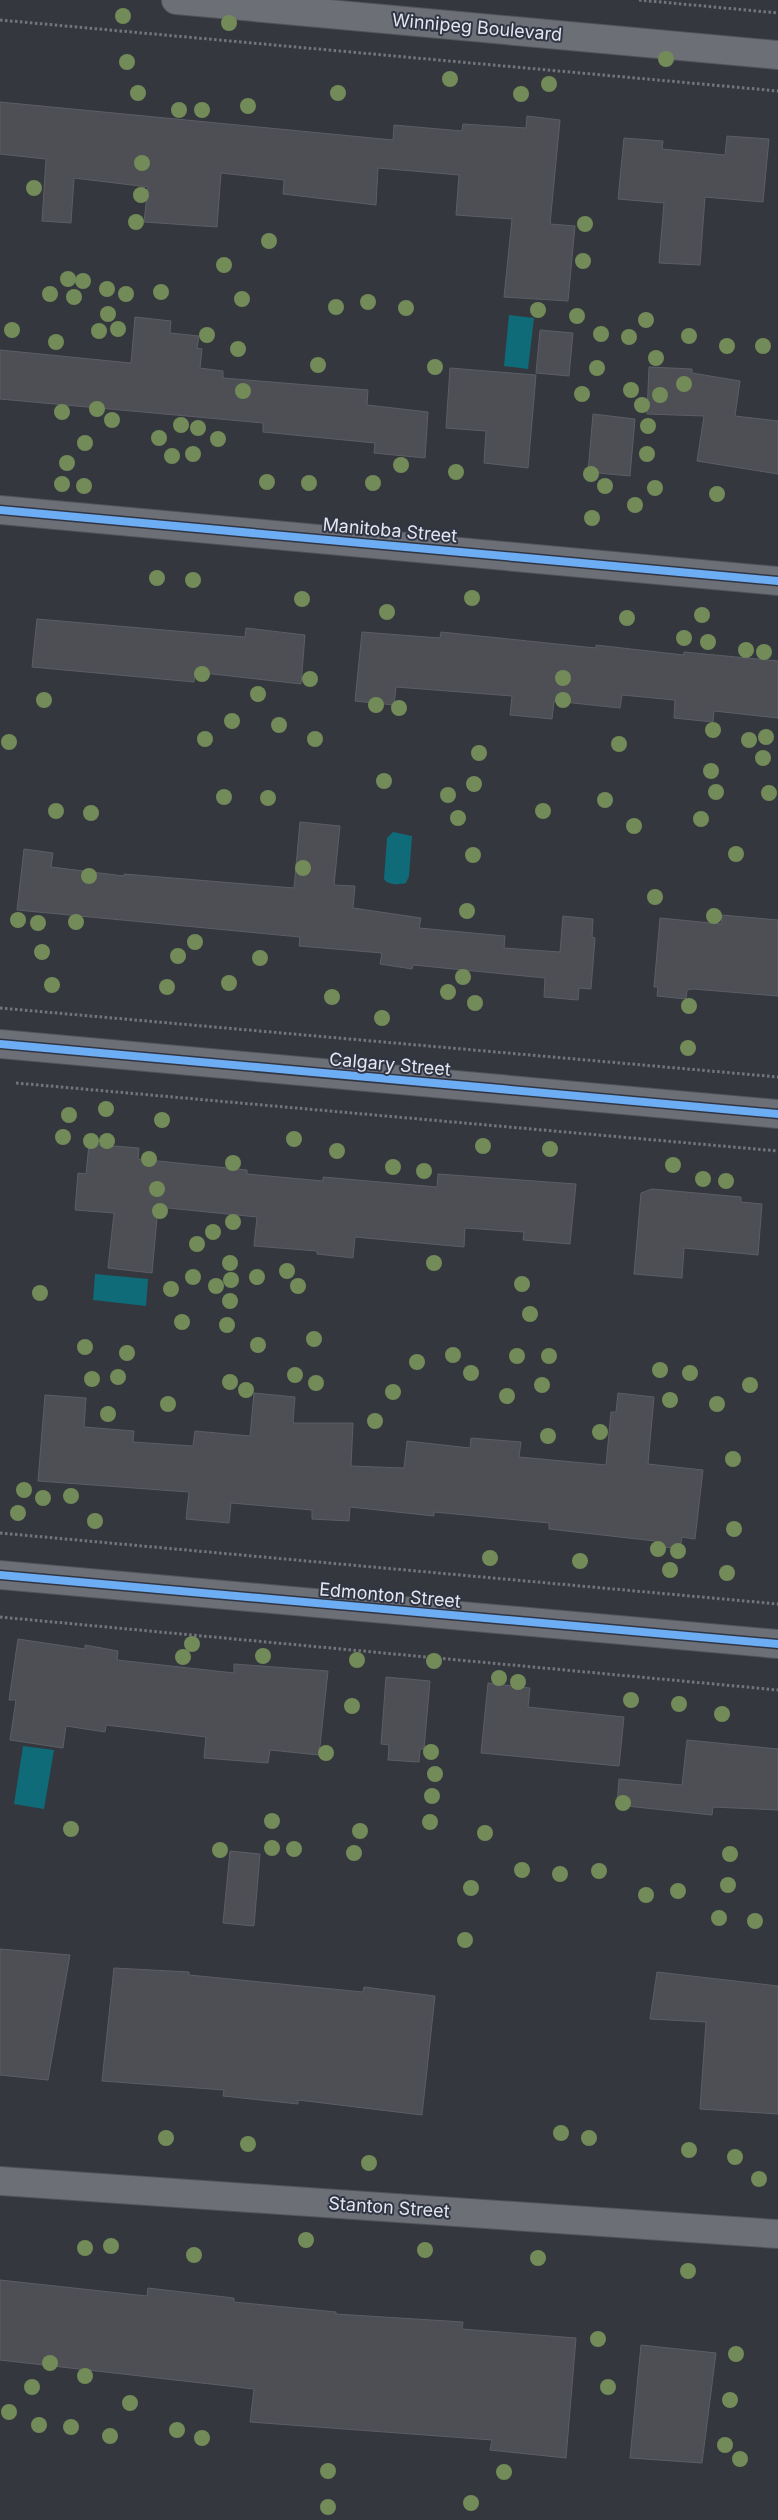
<svg xmlns="http://www.w3.org/2000/svg" width="778" height="2520" font-family="Inter,sans-serif">
<style>
.water{fill:#0f6b78}
.building{fill:#4d4f55;stroke:#5c5e66}
.lines{fill:none;stroke-linecap:round;stroke-linejoin:round}
.minor-casing{stroke:#51535a;stroke-width:30}
.path{stroke:#73757a;stroke-width:3;stroke-dasharray:2.5 2.5;stroke-linecap:butt}
.minor{stroke:#6c6f76;stroke-width:28}
.cycleway-casing{stroke:#303544;stroke-width:11}
.cycleway{stroke:#6dadf4;stroke-width:8}
.tree{fill:#728b58}
.labels{text-anchor:middle;dominant-baseline:central;stroke-width:4;stroke-linejoin:round;paint-order:stroke}
.street-label{font-size:18px;fill:#e3e6f0;stroke:#303544}
</style>
<rect width="100%" height="100%" fill="#35373f"/>
<path class="water" d="M 509,315 L 534,318 L 528,369 L 504,366 Z
M 393,832 L 412,836 L 409,876 L 406,883 C 400,885 387,885 384,879 L 387,838 Z
M 95,1274 L 148,1279 L 146,1306 L 93,1300 Z
M 23,1746 L 54,1750 L 44,1809 L 14,1804 Z"/>
<path class="building" d="M 0,102 L 393,140 L 394,125 L 462,131 L 463,124 L 526,128 L 527,116 L 560,120 L 550,224 L 575,226 L 568,301 L 504,297 L 512,219 L 456,215 L 459,175 L 378,168 L 376,205 L 283,194 L 284,180 L 221,173 L 217,227 L 144,222 L 148,187 L 74,178 L 71,223 L 42,221 L 46,159 L 0,154 Z
M 727,136 L 769,139 L 763,202 L 705,197 L 700,265 L 659,263 L 664,203 L 618,199 L 624,138 L 663,141 L 662,149 L 725,155 Z
M 135,317 L 171,321 L 170,333 L 199,336 L 197,348 L 202,349 L 200,368 L 223,371 L 223,378 L 368,390 L 367,405 L 428,412 L 425,458 L 374,453 L 375,443 L 263,432 L 263,423 L 0,399 L 0,350 L 131,363 Z
M 540,330 L 573,333 L 569,376 L 536,373 Z
M 649,367 L 692,369 L 692,373 L 740,381 L 735,416 L 778,421 L 778,474 L 697,461 L 704,416 L 647,414 Z
M 450,368 L 536,375 L 528,468 L 484,463 L 486,431 L 446,428 Z
M 593,414 L 635,419 L 630,476 L 588,472 Z
M 37,619 L 245,637 L 246,628 L 305,635 L 301,684 L 195,672 L 194,682 L 32,667 Z
M 362,632 L 440,638 L 441,632 L 596,648 L 596,645 L 684,655 L 684,652 L 778,661 L 778,718 L 714,711 L 713,722 L 674,718 L 675,700 L 622,695 L 620,708 L 554,701 L 552,719 L 510,715 L 512,696 L 396,687 L 394,705 L 355,701 Z
M 300,822 L 340,826 L 334,885 L 355,886 L 353,908 L 421,918 L 419,928 L 505,936 L 504,948 L 560,952 L 563,916 L 593,919 L 592,937 L 595,938 L 591,989 L 579,988 L 578,1000 L 544,997 L 545,978 L 413,965 L 412,969 L 380,964 L 382,953 L 299,946 L 300,937 L 17,910 L 24,849 L 53,853 L 51,867 L 124,876 L 124,874 L 294,888 Z
M 722,915 L 778,920 L 778,996 L 693,989 L 687,990 L 686,999 L 657,996 L 658,987 L 654,987 L 660,918 L 721,924 Z
M 89,1144 L 139,1148 L 138,1159 L 247,1170 L 247,1174 L 323,1181 L 323,1177 L 437,1187 L 438,1174 L 576,1184 L 570,1244 L 523,1240 L 524,1232 L 465,1228 L 464,1247 L 355,1237 L 353,1258 L 317,1254 L 317,1251 L 254,1246 L 257,1217 L 158,1207 L 152,1273 L 108,1268 L 114,1213 L 75,1210 L 78,1173 L 86,1174 Z
M 652,1189 L 741,1197 L 741,1202 L 762,1204 L 758,1255 L 684,1248 L 682,1278 L 634,1274 L 641,1193 Z
M 254,1393 L 295,1397 L 293,1423 L 353,1423 L 351,1466 L 404,1468 L 407,1441 L 470,1448 L 471,1438 L 521,1442 L 519,1457 L 606,1465 L 611,1412 L 616,1412 L 618,1393 L 654,1397 L 648,1464 L 703,1470 L 695,1539 L 682,1537 L 680,1549 L 656,1546 L 655,1541 L 549,1529 L 549,1523 L 434,1512 L 434,1516 L 350,1507 L 349,1521 L 312,1519 L 312,1510 L 231,1503 L 229,1523 L 186,1519 L 189,1492 L 38,1481 L 45,1395 L 86,1398 L 84,1427 L 134,1431 L 133,1442 L 193,1446 L 195,1431 L 250,1436 Z
M 18,1639 L 85,1649 L 85,1645 L 118,1651 L 117,1660 L 234,1673 L 234,1664 L 328,1671 L 319,1755 L 270,1750 L 268,1763 L 204,1758 L 206,1737 L 106,1725 L 105,1732 L 66,1726 L 63,1748 L 10,1740 L 16,1700 L 9,1700 Z
M 386,1677 L 430,1681 L 424,1749 L 420,1749 L 419,1762 L 388,1760 L 389,1745 L 381,1744 Z
M 488,1683 L 530,1688 L 528,1707 L 624,1717 L 619,1766 L 481,1753 Z
M 687,1740 L 778,1749 L 778,1810 L 713,1807 L 712,1815 L 617,1805 L 619,1779 L 682,1785 Z
M 230,1851 L 260,1854 L 254,1926 L 223,1923 Z
M 0,1949 L 70,1955 L 48,2080 L 0,2075 Z
M 114,1968 L 189,1972 L 189,1975 L 363,1992 L 364,1987 L 435,1996 L 422,2115 L 298,2100 L 298,2104 L 223,2096 L 224,2090 L 102,2081 Z
M 657,1972 L 778,1986 L 778,2114 L 700,2109 L 706,2022 L 650,2019 Z
M 0,2280 L 147,2296 L 148,2288 L 234,2298 L 234,2302 L 336,2312 L 336,2314 L 463,2322 L 462,2329 L 576,2338 L 566,2458 L 490,2450 L 492,2440 L 250,2422 L 254,2389 L 0,2360 Z
M 641,2345 L 716,2353 L 702,2463 L 630,2458 Z"/>
<g class="lines">
<g class="minor-casing">
<path id="minor" d="M 176,0 L 778,55
M 0,510 L 778,581
M 0,1044 L 778,1114
M 0,1575 L 778,1644
M 0,2181 L 778,2234"/>
</g>
<path class="path" d="M 639,0 L 778,13
M 0,20 L 778,91
M 0,1008 L 778,1077
M 16,1083 L 778,1151
M 0,1533 L 778,1604
M 0,1617 L 778,1690"/>
<use href="#minor" class="minor"/>
<g class="cycleway-casing">
<path id="cycleway" d="M 0,510 L 778,581
M 0,1044 L 778,1114
M 0,1575 L 778,1644"/>
</g>
<use href="#cycleway" class="cycleway"/>
</g>
<g class="tree">
<circle cx="123" cy="16" r="8"/>
<circle cx="229" cy="23" r="8"/>
<circle cx="666" cy="59" r="8"/>
<circle cx="127" cy="62" r="8"/>
<circle cx="450" cy="79" r="8"/>
<circle cx="549" cy="84" r="8"/>
<circle cx="138" cy="93" r="8"/>
<circle cx="338" cy="93" r="8"/>
<circle cx="521" cy="94" r="8"/>
<circle cx="248" cy="106" r="8"/>
<circle cx="179" cy="110" r="8"/>
<circle cx="202" cy="110" r="8"/>
<circle cx="142" cy="163" r="8"/>
<circle cx="34" cy="188" r="8"/>
<circle cx="141" cy="195" r="8"/>
<circle cx="136" cy="222" r="8"/>
<circle cx="585" cy="224" r="8"/>
<circle cx="269" cy="241" r="8"/>
<circle cx="583" cy="261" r="8"/>
<circle cx="224" cy="265" r="8"/>
<circle cx="68" cy="279" r="8"/>
<circle cx="83" cy="281" r="8"/>
<circle cx="107" cy="289" r="8"/>
<circle cx="161" cy="292" r="8"/>
<circle cx="50" cy="294" r="8"/>
<circle cx="126" cy="294" r="8"/>
<circle cx="74" cy="297" r="8"/>
<circle cx="242" cy="299" r="8"/>
<circle cx="368" cy="302" r="8"/>
<circle cx="336" cy="307" r="8"/>
<circle cx="406" cy="308" r="8"/>
<circle cx="538" cy="310" r="8"/>
<circle cx="108" cy="314" r="8"/>
<circle cx="577" cy="316" r="8"/>
<circle cx="646" cy="320" r="8"/>
<circle cx="118" cy="329" r="8"/>
<circle cx="12" cy="330" r="8"/>
<circle cx="99" cy="331" r="8"/>
<circle cx="601" cy="334" r="8"/>
<circle cx="207" cy="335" r="8"/>
<circle cx="689" cy="336" r="8"/>
<circle cx="629" cy="337" r="8"/>
<circle cx="56" cy="342" r="8"/>
<circle cx="727" cy="346" r="8"/>
<circle cx="763" cy="346" r="8"/>
<circle cx="238" cy="349" r="8"/>
<circle cx="656" cy="358" r="8"/>
<circle cx="318" cy="365" r="8"/>
<circle cx="435" cy="367" r="8"/>
<circle cx="597" cy="368" r="8"/>
<circle cx="684" cy="384" r="8"/>
<circle cx="631" cy="390" r="8"/>
<circle cx="243" cy="391" r="8"/>
<circle cx="582" cy="394" r="8"/>
<circle cx="660" cy="395" r="8"/>
<circle cx="642" cy="405" r="8"/>
<circle cx="97" cy="409" r="8"/>
<circle cx="62" cy="412" r="8"/>
<circle cx="112" cy="420" r="8"/>
<circle cx="181" cy="425" r="8"/>
<circle cx="648" cy="426" r="8"/>
<circle cx="198" cy="428" r="8"/>
<circle cx="159" cy="438" r="8"/>
<circle cx="218" cy="439" r="8"/>
<circle cx="85" cy="443" r="8"/>
<circle cx="193" cy="454" r="8"/>
<circle cx="647" cy="454" r="8"/>
<circle cx="172" cy="456" r="8"/>
<circle cx="67" cy="463" r="8"/>
<circle cx="401" cy="465" r="8"/>
<circle cx="456" cy="472" r="8"/>
<circle cx="591" cy="474" r="8"/>
<circle cx="267" cy="482" r="8"/>
<circle cx="309" cy="483" r="8"/>
<circle cx="373" cy="483" r="8"/>
<circle cx="62" cy="484" r="8"/>
<circle cx="84" cy="486" r="8"/>
<circle cx="605" cy="486" r="8"/>
<circle cx="655" cy="488" r="8"/>
<circle cx="717" cy="494" r="8"/>
<circle cx="635" cy="505" r="8"/>
<circle cx="592" cy="518" r="8"/>
<circle cx="157" cy="578" r="8"/>
<circle cx="193" cy="580" r="8"/>
<circle cx="472" cy="598" r="8"/>
<circle cx="302" cy="599" r="8"/>
<circle cx="387" cy="612" r="8"/>
<circle cx="702" cy="615" r="8"/>
<circle cx="627" cy="618" r="8"/>
<circle cx="684" cy="638" r="8"/>
<circle cx="708" cy="642" r="8"/>
<circle cx="746" cy="650" r="8"/>
<circle cx="764" cy="652" r="8"/>
<circle cx="202" cy="674" r="8"/>
<circle cx="563" cy="678" r="8"/>
<circle cx="310" cy="679" r="8"/>
<circle cx="258" cy="694" r="8"/>
<circle cx="44" cy="700" r="8"/>
<circle cx="563" cy="700" r="8"/>
<circle cx="376" cy="705" r="8"/>
<circle cx="399" cy="708" r="8"/>
<circle cx="232" cy="721" r="8"/>
<circle cx="279" cy="725" r="8"/>
<circle cx="713" cy="730" r="8"/>
<circle cx="766" cy="737" r="8"/>
<circle cx="205" cy="739" r="8"/>
<circle cx="315" cy="739" r="8"/>
<circle cx="749" cy="740" r="8"/>
<circle cx="9" cy="742" r="8"/>
<circle cx="619" cy="744" r="8"/>
<circle cx="479" cy="753" r="8"/>
<circle cx="763" cy="758" r="8"/>
<circle cx="711" cy="771" r="8"/>
<circle cx="384" cy="781" r="8"/>
<circle cx="474" cy="784" r="8"/>
<circle cx="716" cy="792" r="8"/>
<circle cx="769" cy="793" r="8"/>
<circle cx="448" cy="795" r="8"/>
<circle cx="224" cy="797" r="8"/>
<circle cx="268" cy="798" r="8"/>
<circle cx="605" cy="800" r="8"/>
<circle cx="56" cy="811" r="8"/>
<circle cx="543" cy="811" r="8"/>
<circle cx="91" cy="813" r="8"/>
<circle cx="458" cy="818" r="8"/>
<circle cx="701" cy="819" r="8"/>
<circle cx="634" cy="826" r="8"/>
<circle cx="736" cy="854" r="8"/>
<circle cx="473" cy="855" r="8"/>
<circle cx="303" cy="868" r="8"/>
<circle cx="89" cy="876" r="8"/>
<circle cx="655" cy="897" r="8"/>
<circle cx="467" cy="911" r="8"/>
<circle cx="714" cy="916" r="8"/>
<circle cx="18" cy="920" r="8"/>
<circle cx="76" cy="922" r="8"/>
<circle cx="38" cy="923" r="8"/>
<circle cx="195" cy="942" r="8"/>
<circle cx="42" cy="952" r="8"/>
<circle cx="178" cy="956" r="8"/>
<circle cx="260" cy="958" r="8"/>
<circle cx="463" cy="977" r="8"/>
<circle cx="229" cy="983" r="8"/>
<circle cx="52" cy="985" r="8"/>
<circle cx="167" cy="987" r="8"/>
<circle cx="448" cy="992" r="8"/>
<circle cx="332" cy="997" r="8"/>
<circle cx="475" cy="1003" r="8"/>
<circle cx="689" cy="1006" r="8"/>
<circle cx="382" cy="1018" r="8"/>
<circle cx="688" cy="1048" r="8"/>
<circle cx="106" cy="1109" r="8"/>
<circle cx="69" cy="1115" r="8"/>
<circle cx="162" cy="1120" r="8"/>
<circle cx="63" cy="1137" r="8"/>
<circle cx="294" cy="1139" r="8"/>
<circle cx="91" cy="1141" r="8"/>
<circle cx="107" cy="1141" r="8"/>
<circle cx="483" cy="1146" r="8"/>
<circle cx="550" cy="1149" r="8"/>
<circle cx="337" cy="1151" r="8"/>
<circle cx="149" cy="1159" r="8"/>
<circle cx="233" cy="1163" r="8"/>
<circle cx="673" cy="1165" r="8"/>
<circle cx="393" cy="1167" r="8"/>
<circle cx="424" cy="1171" r="8"/>
<circle cx="703" cy="1179" r="8"/>
<circle cx="726" cy="1181" r="8"/>
<circle cx="157" cy="1189" r="8"/>
<circle cx="160" cy="1211" r="8"/>
<circle cx="233" cy="1222" r="8"/>
<circle cx="213" cy="1232" r="8"/>
<circle cx="197" cy="1244" r="8"/>
<circle cx="230" cy="1263" r="8"/>
<circle cx="434" cy="1263" r="8"/>
<circle cx="287" cy="1271" r="8"/>
<circle cx="193" cy="1277" r="8"/>
<circle cx="257" cy="1277" r="8"/>
<circle cx="231" cy="1280" r="8"/>
<circle cx="522" cy="1284" r="8"/>
<circle cx="216" cy="1286" r="8"/>
<circle cx="298" cy="1286" r="8"/>
<circle cx="171" cy="1289" r="8"/>
<circle cx="40" cy="1293" r="8"/>
<circle cx="230" cy="1301" r="8"/>
<circle cx="530" cy="1314" r="8"/>
<circle cx="182" cy="1322" r="8"/>
<circle cx="227" cy="1325" r="8"/>
<circle cx="314" cy="1339" r="8"/>
<circle cx="258" cy="1345" r="8"/>
<circle cx="85" cy="1347" r="8"/>
<circle cx="127" cy="1353" r="8"/>
<circle cx="453" cy="1355" r="8"/>
<circle cx="517" cy="1356" r="8"/>
<circle cx="549" cy="1356" r="8"/>
<circle cx="417" cy="1362" r="8"/>
<circle cx="660" cy="1370" r="8"/>
<circle cx="471" cy="1373" r="8"/>
<circle cx="690" cy="1373" r="8"/>
<circle cx="295" cy="1375" r="8"/>
<circle cx="118" cy="1377" r="8"/>
<circle cx="92" cy="1379" r="8"/>
<circle cx="230" cy="1382" r="8"/>
<circle cx="316" cy="1383" r="8"/>
<circle cx="542" cy="1385" r="8"/>
<circle cx="750" cy="1385" r="8"/>
<circle cx="246" cy="1390" r="8"/>
<circle cx="393" cy="1392" r="8"/>
<circle cx="507" cy="1396" r="8"/>
<circle cx="670" cy="1400" r="8"/>
<circle cx="168" cy="1404" r="8"/>
<circle cx="717" cy="1404" r="8"/>
<circle cx="108" cy="1414" r="8"/>
<circle cx="375" cy="1421" r="8"/>
<circle cx="600" cy="1432" r="8"/>
<circle cx="548" cy="1436" r="8"/>
<circle cx="733" cy="1459" r="8"/>
<circle cx="24" cy="1490" r="8"/>
<circle cx="71" cy="1496" r="8"/>
<circle cx="43" cy="1498" r="8"/>
<circle cx="18" cy="1513" r="8"/>
<circle cx="95" cy="1521" r="8"/>
<circle cx="734" cy="1529" r="8"/>
<circle cx="658" cy="1549" r="8"/>
<circle cx="678" cy="1551" r="8"/>
<circle cx="490" cy="1558" r="8"/>
<circle cx="580" cy="1561" r="8"/>
<circle cx="670" cy="1570" r="8"/>
<circle cx="727" cy="1573" r="8"/>
<circle cx="192" cy="1644" r="8"/>
<circle cx="263" cy="1656" r="8"/>
<circle cx="183" cy="1657" r="8"/>
<circle cx="357" cy="1660" r="8"/>
<circle cx="434" cy="1661" r="8"/>
<circle cx="499" cy="1678" r="8"/>
<circle cx="518" cy="1682" r="8"/>
<circle cx="631" cy="1700" r="8"/>
<circle cx="679" cy="1704" r="8"/>
<circle cx="352" cy="1706" r="8"/>
<circle cx="722" cy="1714" r="8"/>
<circle cx="431" cy="1752" r="8"/>
<circle cx="326" cy="1753" r="8"/>
<circle cx="435" cy="1774" r="8"/>
<circle cx="432" cy="1796" r="8"/>
<circle cx="623" cy="1803" r="8"/>
<circle cx="272" cy="1821" r="8"/>
<circle cx="430" cy="1822" r="8"/>
<circle cx="71" cy="1829" r="8"/>
<circle cx="360" cy="1831" r="8"/>
<circle cx="485" cy="1833" r="8"/>
<circle cx="272" cy="1848" r="8"/>
<circle cx="294" cy="1849" r="8"/>
<circle cx="220" cy="1850" r="8"/>
<circle cx="354" cy="1853" r="8"/>
<circle cx="730" cy="1854" r="8"/>
<circle cx="522" cy="1870" r="8"/>
<circle cx="599" cy="1871" r="8"/>
<circle cx="560" cy="1874" r="8"/>
<circle cx="728" cy="1885" r="8"/>
<circle cx="471" cy="1888" r="8"/>
<circle cx="678" cy="1891" r="8"/>
<circle cx="646" cy="1895" r="8"/>
<circle cx="719" cy="1918" r="8"/>
<circle cx="755" cy="1921" r="8"/>
<circle cx="465" cy="1940" r="8"/>
<circle cx="561" cy="2133" r="8"/>
<circle cx="166" cy="2138" r="8"/>
<circle cx="589" cy="2138" r="8"/>
<circle cx="248" cy="2144" r="8"/>
<circle cx="689" cy="2150" r="8"/>
<circle cx="735" cy="2157" r="8"/>
<circle cx="369" cy="2163" r="8"/>
<circle cx="759" cy="2179" r="8"/>
<circle cx="306" cy="2240" r="8"/>
<circle cx="111" cy="2246" r="8"/>
<circle cx="85" cy="2248" r="8"/>
<circle cx="425" cy="2250" r="8"/>
<circle cx="194" cy="2255" r="8"/>
<circle cx="538" cy="2258" r="8"/>
<circle cx="688" cy="2271" r="8"/>
<circle cx="598" cy="2339" r="8"/>
<circle cx="736" cy="2354" r="8"/>
<circle cx="50" cy="2363" r="8"/>
<circle cx="85" cy="2376" r="8"/>
<circle cx="32" cy="2387" r="8"/>
<circle cx="608" cy="2387" r="8"/>
<circle cx="730" cy="2400" r="8"/>
<circle cx="130" cy="2403" r="8"/>
<circle cx="9" cy="2412" r="8"/>
<circle cx="39" cy="2425" r="8"/>
<circle cx="71" cy="2427" r="8"/>
<circle cx="177" cy="2430" r="8"/>
<circle cx="110" cy="2436" r="8"/>
<circle cx="202" cy="2438" r="8"/>
<circle cx="725" cy="2445" r="8"/>
<circle cx="740" cy="2459" r="8"/>
<circle cx="328" cy="2471" r="8"/>
<circle cx="504" cy="2472" r="8"/>
<circle cx="471" cy="2503" r="8"/>
<circle cx="328" cy="2507" r="8"/>
</g>
<g class="labels">
<g class="street-label">
<text transform="translate(477 27) rotate(5)">Winnipeg Boulevard</text>
<text transform="translate(390 530) rotate(5)">Manitoba Street</text>
<text transform="translate(390 1064) rotate(5)">Calgary Street</text>
<text transform="translate(390 1595) rotate(5)">Edmonton Street</text>
<text transform="translate(389 2207) rotate(4)">Stanton Street</text>
</g>
</g>
</svg>
